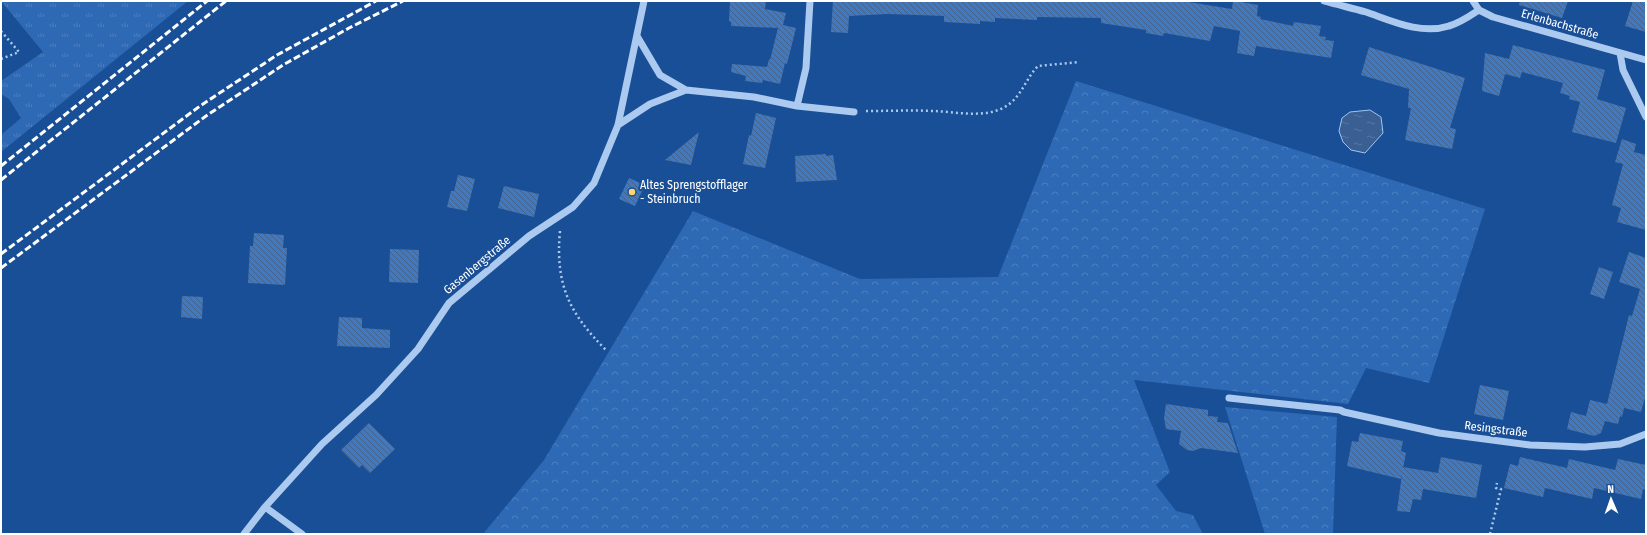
<svg xmlns="http://www.w3.org/2000/svg" width="1647" height="535" font-family="'Fira Sans Condensed',sans-serif">
<style>
.grass{fill:url(#grass-tufts)}
.forest{fill:url(#forest-crowns)}
.water{fill:url(#water-ripples);stroke:#9fc5f3}
.building{fill:url(#building-back-hatch)}
.lines{fill:none;stroke-linecap:round;stroke-linejoin:round}
.path{stroke:#accaf0;stroke-width:2.5;stroke-dasharray:2 3;stroke-linecap:butt}
.minor{stroke:#accaf0;stroke-width:7}
.rail{stroke:#fff;stroke-width:3;stroke-dasharray:7 3;stroke-linecap:butt}
.poi-dot{fill:#ffd66c;stroke:#194f96;stroke-width:1.5}
.labels{text-anchor:middle;dominant-baseline:central;stroke-width:4;stroke-linejoin:round;paint-order:stroke}
.street-label{font-size:12px;fill:#fff;stroke:#194f96}
.poi-label{font-size:12px;fill:#fff;stroke:#194f96;text-anchor:start}
</style>
<defs>
<pattern id="grass-tufts" width="24" height="20" patternUnits="userSpaceOnUse"><rect width="24" height="20" fill="#2d69b4"/><path d="M3 7l-1-3M5 7V3M7 7l1-3M15 17l-1-3M17 17v-4M19 17l1-3" fill="none" stroke="#4c80bf"/></pattern>
<pattern id="forest-crowns" width="20" height="18" patternUnits="userSpaceOnUse"><rect width="20" height="18" fill="#2d69b4"/><path d="M2 6a3 3 0 1 1 6 0M12 15a3 3 0 1 1 6 0" fill="none" stroke="#4c80bf"/></pattern>
<pattern id="water-ripples" width="26" height="14" patternUnits="userSpaceOnUse"><rect width="26" height="14" fill="#395f93"/><path d="M2 4q2-2 4 0t4 0M15 11q2-2 4 0t4 0" fill="none" stroke="#5777a3"/></pattern>
<pattern id="building-back-hatch" width="6" height="6" patternUnits="userSpaceOnUse"><rect width="6" height="6" fill="#4278be"/><path d="M-1 5l2 2M0 0l6 6M5-1l2 2" fill="none" stroke="#476285"/></pattern>
</defs>
<rect width="100%" height="100%" fill="#194f96"/>
<path class="grass" d="M 1,1 L 188,1 L 1,152 L 1,135 L 21,118 L 9,99 L 1,94 L 1,81 L 43,52 Z"/>
<path class="forest" d="M 1076,81 L 1485,209 L 1429,383 L 1366,368 L 1348,404 L 1134,380 L 1170,472 L 1156,485 L 1176,511 L 1193,515 L 1203,534 L 483,534 L 544,460 L 693,211 L 860,279 L 998,277 Z
M 1225,407 L 1337,417 L 1333,534 L 1265,534 Z"/>
<path class="water" d="M 1370,110 L 1381,117 L 1383,133 L 1365,153 L 1351,150 L 1343,142 L 1339,131 L 1342,118 L 1350,112 Z"/>
<path class="building" d="M 730,1 L 766,1 L 765,9 L 786,13 L 783,25 L 796,28 L 787,64 L 785,63 L 780,84 L 763,80 L 762,83 L 745,81 L 746,76 L 731,72 L 732,64 L 767,67 L 769,59 L 770,60 L 778,28 L 731,26 L 731,22 L 729,21 Z
M 833,1 L 1182,1 L 1232,9 L 1233,1 L 1235,1 L 1258,5 L 1257,16 L 1261,17 L 1260,19 L 1293,26 L 1294,22 L 1321,26 L 1319,36 L 1326,37 L 1325,40 L 1334,41 L 1331,58 L 1256,46 L 1254,56 L 1237,53 L 1240,31 L 1214,26 L 1210,41 L 1164,33 L 1163,36 L 1146,33 L 1146,30 L 1101,23 L 1101,18 L 1037,17 L 1037,20 L 995,18 L 995,22 L 980,21 L 980,24 L 944,22 L 944,16 L 888,14 L 849,16 L 848,33 L 831,32 Z
M 1520,1 L 1568,1 L 1562,18 L 1519,5 Z
M 1633,1 L 1646,1 L 1646,32 L 1625,26 Z
M 1513,45 L 1605,70 L 1597,99 L 1626,108 L 1616,143 L 1572,132 L 1580,102 L 1569,99 L 1570,96 L 1560,93 L 1563,83 L 1522,72 L 1520,78 L 1505,74 L 1499,96 L 1482,91 L 1485,53 L 1509,59 Z
M 1369,47 L 1465,78 L 1450,128 L 1456,129 L 1452,149 L 1405,140 L 1411,108 L 1408,108 L 1409,89 L 1361,75 Z
M 756,113 L 776,118 L 765,168 L 743,164 L 749,135 L 751,136 Z
M 699,132 L 691,165 L 665,160 Z
M 1622,139 L 1636,144 L 1634,152 L 1646,155 L 1646,230 L 1617,222 L 1621,208 L 1612,205 L 1623,164 L 1615,162 Z
M 826,154 L 826,156 L 833,155 L 837,180 L 796,182 L 795,156 Z
M 458,175 L 475,179 L 467,211 L 447,207 L 451,191 L 454,191 Z
M 629,178 L 645,185 L 635,206 L 619,199 Z
M 504,186 L 539,194 L 534,217 L 498,208 Z
M 254,233 L 284,235 L 283,248 L 287,248 L 285,285 L 248,283 L 250,246 L 253,246 Z
M 390,249 L 419,250 L 418,283 L 389,282 Z
M 1629,252 L 1646,258 L 1646,394 L 1641,412 L 1624,408 L 1622,417 L 1620,416 L 1618,424 L 1605,421 L 1601,433 L 1594,436 L 1567,429 L 1571,412 L 1586,416 L 1590,400 L 1607,404 L 1629,315 L 1632,316 L 1640,289 L 1619,282 Z
M 1599,267 L 1613,272 L 1604,299 L 1590,294 Z
M 182,296 L 203,297 L 202,319 L 181,317 Z
M 339,317 L 362,318 L 362,328 L 390,330 L 390,348 L 337,346 Z
M 1480,385 L 1509,391 L 1503,420 L 1474,414 Z
M 1166,404 L 1208,410 L 1208,416 L 1218,417 L 1217,422 L 1228,423 L 1238,453 L 1201,448 L 1193,451 L 1187,450 L 1179,444 L 1181,431 L 1166,429 L 1164,418 Z
M 369,423 L 395,449 L 370,473 L 362,465 L 359,468 L 341,450 Z
M 1360,433 L 1403,441 L 1401,451 L 1406,453 L 1401,479 L 1347,466 L 1352,441 L 1358,442 Z
M 1441,457 L 1482,465 L 1476,498 L 1423,489 L 1421,500 L 1413,499 L 1410,512 L 1397,511 L 1403,467 L 1438,473 Z
M 1520,457 L 1567,468 L 1569,459 L 1615,470 L 1618,459 L 1646,465 L 1646,490 L 1643,489 L 1641,499 L 1594,488 L 1592,499 L 1545,488 L 1543,497 L 1504,488 L 1510,464 L 1518,466 Z"/>
<g class="lines">
<path class="path" d="M 1,31 L 19,52 L 1,59
M 866,111 C 889,111 911,110 934,111 C 956,112 983,118 1003,108 C 1022,98 1025,79 1038,66 L 1079,62
M 560,231 C 555,284 569,313 606,350
M 1490,534 L 1501,489 L 1496,488 L 1497,483"/>
<path class="minor" d="M 1324,1 C 1338,5 1352,8 1366,12 C 1392,21 1421,35 1449,26 C 1460,23 1470,16 1479,10
M 1473,1 L 1479,10 L 1493,17 L 1646,60
M 637,36 L 660,75 L 686,90 L 754,97 L 797,106 L 854,112
M 1620,53 L 1623,70 L 1646,117
M 797,106 L 806,68 L 810,1
M 618,125 L 650,104 L 686,90
M 1229,398 L 1340,410 L 1344,412 L 1439,433 L 1530,445 L 1585,447 L 1620,444 L 1646,434
M 265,507 L 302,534
M 244,534 L 265,507 L 322,444 L 376,395 L 418,349 L 449,303 L 529,236 L 573,207 L 594,183 L 618,125 L 644,1"/>
<path class="rail" d="M 1,166 L 207,1
M 1,180 L 226,1
M 1,254 L 200,106 L 277,55 L 376,1
M 1,268 L 206,116 L 283,65 L 349,28 L 403,1"/>
</g>
<circle class="poi-dot" cx="632" cy="192" r="4"/>
<g class="labels">
<g class="street-label">
<text transform="translate(1560 24) rotate(16)">Erlenbachstraße</text>
<text transform="translate(477 265) rotate(-40)">Gasenbergstraße</text>
<text transform="translate(1496 429) rotate(7)">Resingstraße</text>
</g>
<g class="poi-label">
<text x="640" y="185">Altes Sprengstofflager<tspan x="640" dy="14">- Steinbruch</tspan></text>
</g>
</g>
<rect width="1647" height="535" fill="none" stroke="#ffffff" stroke-width="4"/>
<g transform="translate(1611 499) rotate(358)" stroke="#194f96" stroke-width="3" paint-order="stroke">
<path d="M0-3L7 15L0 10L-7 15Z" fill="#ffffff"/>
<text y="-6" font-size="11" font-weight="bold" text-anchor="middle" fill="#ffffff">N</text>
</g>
</svg>
